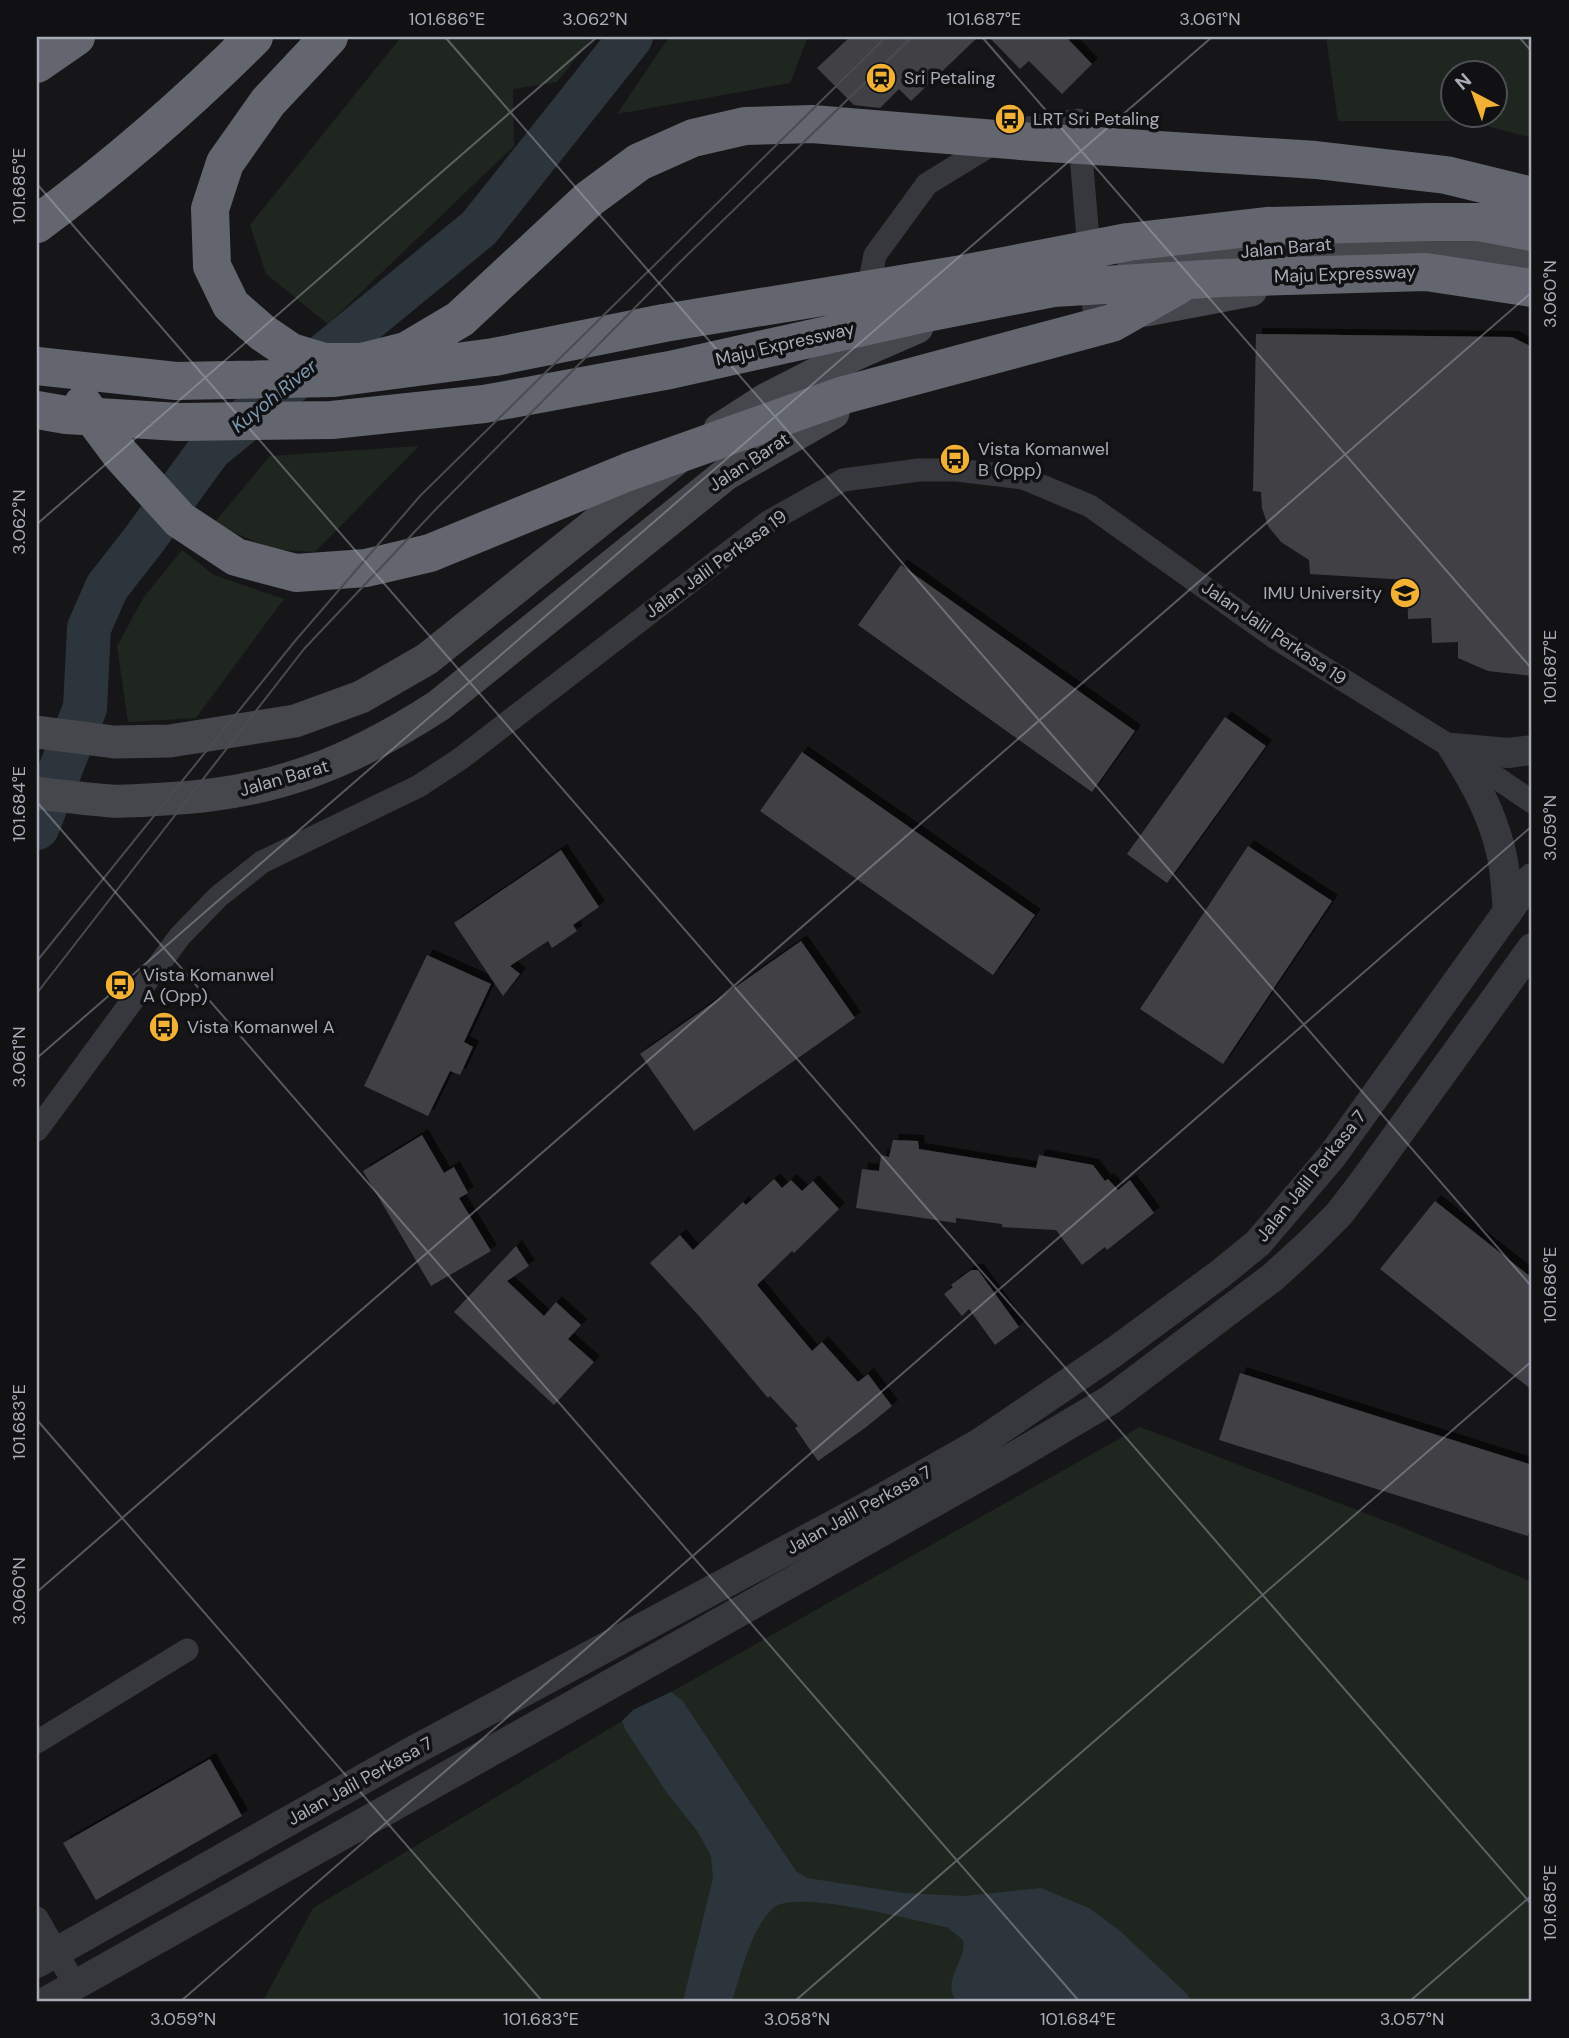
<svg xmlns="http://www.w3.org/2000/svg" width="1569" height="2038" font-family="'DM Sans',sans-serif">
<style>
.green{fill:#1e261f;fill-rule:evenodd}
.water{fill:#2c353c}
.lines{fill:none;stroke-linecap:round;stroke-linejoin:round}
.river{stroke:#2c353c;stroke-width:44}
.building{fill:#404145;filter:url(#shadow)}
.minor{stroke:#37383d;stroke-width:23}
.tertiary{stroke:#37383d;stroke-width:30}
.secondary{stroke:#45474d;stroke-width:33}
.motorway{stroke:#63666e;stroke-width:38}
.tram{stroke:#4a4c52;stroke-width:2}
.ticks{fill:none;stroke:#a8adb8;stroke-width:2;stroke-opacity:0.45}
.labels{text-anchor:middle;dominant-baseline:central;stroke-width:7;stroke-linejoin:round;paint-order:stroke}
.poi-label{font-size:18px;fill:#a8adb8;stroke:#111113;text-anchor:start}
.street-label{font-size:18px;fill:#a8adb8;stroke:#111113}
.water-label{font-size:19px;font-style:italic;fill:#7f9bb3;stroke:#111113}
.neatline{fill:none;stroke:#a8adb8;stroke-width:2.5}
.ticks-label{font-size:18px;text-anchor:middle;fill:#a8adb8}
</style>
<defs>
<filter id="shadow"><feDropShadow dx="6" dy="-6" stdDeviation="0" flood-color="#0009"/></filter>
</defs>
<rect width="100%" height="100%" fill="#161618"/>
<path class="green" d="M 401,37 L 593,37 L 557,82 L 513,89 L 514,146 L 328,324 L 266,274 L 250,225 Z
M 669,37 L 808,37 L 790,83 L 617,114 Z
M 1326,37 L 1532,37 L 1532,138 L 1469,121 L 1338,121 ZM 1454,74 L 1496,74 L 1496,116 L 1454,116 Z
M 419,446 L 315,552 L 271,549 L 214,523 L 270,456 Z
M 182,550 L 214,575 L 284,599 L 196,718 L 128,722 L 117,646 L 144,597 Z
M 1140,1427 L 1399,1526 L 1532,1582 L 1532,2001 L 263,2001 L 313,1908 L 622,1721 L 633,1710 L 671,1692 Z"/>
<path class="water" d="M 671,1692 L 682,1700 L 796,1871 L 807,1878 L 904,1893 L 964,1896 L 1041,1888 L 1089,1908 L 1120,1931 L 1187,1994 L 1191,2001 L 956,2001 C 941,1979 967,1962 963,1940 L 947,1927 C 916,1921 795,1888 773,1908 C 751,1928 741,1974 732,2001 L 683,2001 L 713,1878 L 711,1856 L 698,1832 L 667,1793 L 625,1729 L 622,1721 L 633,1710 Z"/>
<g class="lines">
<path class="river" d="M 37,828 L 85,708 L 89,628 L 107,587 L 143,541 L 210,449 L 479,228 L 631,37"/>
</g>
<path class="building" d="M 850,37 L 978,37 L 911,101 L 899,89 L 880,108 L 854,105 L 817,68 Z
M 989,37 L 1066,37 L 1092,64 L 1062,94 L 1029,61 L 1020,69 Z
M 1256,334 L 1512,337 L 1532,347 L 1532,676 L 1488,671 L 1458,658 L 1458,642 L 1432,643 L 1431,618 L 1408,619 L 1407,580 L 1310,574 L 1309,560 L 1281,542 L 1268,526 L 1262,508 L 1261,492 L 1253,491 Z
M 901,565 L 1135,731 L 1092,792 L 858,625 Z
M 1225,717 L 1266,746 L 1167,883 L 1127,854 Z
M 802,752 L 1035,915 L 993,975 L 760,811 Z
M 1248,846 L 1332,901 L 1223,1064 L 1140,1009 Z
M 561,850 L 599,907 L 573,925 L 577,931 L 552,948 L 548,941 L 510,966 L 520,974 L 503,996 L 454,923 Z
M 801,941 L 855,1018 L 694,1131 L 640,1054 Z
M 427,955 L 491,984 L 464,1042 L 473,1047 L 460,1075 L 450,1071 L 428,1116 L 364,1086 Z
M 422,1135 L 444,1173 L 454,1167 L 468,1193 L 459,1198 L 491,1251 L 431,1286 L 363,1171 Z
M 893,1140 L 918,1141 L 919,1149 L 1036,1168 L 1039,1155 L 1093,1165 L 1105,1181 L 1108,1179 L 1118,1190 L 1130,1180 L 1154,1213 L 1107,1250 L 1105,1247 L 1082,1265 L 1056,1230 L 1002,1227 L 1002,1224 L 956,1218 L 956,1223 L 856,1208 L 862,1169 L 879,1171 L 881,1155 L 889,1157 Z
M 774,1179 L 782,1188 L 791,1180 L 802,1191 L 813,1181 L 839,1209 L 794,1253 L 792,1251 L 757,1285 L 812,1351 L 822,1342 L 858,1382 L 868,1374 L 892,1406 L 865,1428 L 818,1461 L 795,1428 L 798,1426 L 770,1396 L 768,1398 L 699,1316 L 650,1263 L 680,1235 L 693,1250 L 743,1202 L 746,1205 Z
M 1435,1201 L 1532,1278 L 1532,1390 L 1380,1269 Z
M 516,1246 L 529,1266 L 507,1281 L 544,1316 L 556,1302 L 581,1325 L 568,1339 L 594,1362 L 554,1405 L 454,1312 Z
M 971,1270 L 978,1270 L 1019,1327 L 995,1345 L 969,1309 L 962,1316 L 944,1294 L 953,1287 L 951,1285 Z
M 1240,1373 L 1532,1465 L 1532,1521 L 1528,1536 L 1219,1440 Z
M 210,1759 L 242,1816 L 96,1900 L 63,1843 Z"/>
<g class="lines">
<path class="minor" d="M 866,300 L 875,255 L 927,184 L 1015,130 L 1078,120 L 1095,321
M 37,1130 L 180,936 L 219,896 L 262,862 L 419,786 L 460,759 L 768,522 L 843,480 L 919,470 L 957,470 L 1023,478 L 1090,506 L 1274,637 L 1453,748 L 1532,802
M 37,1742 L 187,1650
M 37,1918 L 75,1985"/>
<path class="tertiary" d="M 1453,748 C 1474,781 1492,813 1501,852 C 1506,871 1506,892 1508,912
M 1453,748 L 1508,753 L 1532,750
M 37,1963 L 411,1752 L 865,1508 L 980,1443 L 1114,1352 L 1220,1274 L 1258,1243 L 1332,1156 L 1532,878
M 47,2001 L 1007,1461 L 1110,1400 L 1273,1277 L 1309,1244 L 1339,1214 L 1365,1180 L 1532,948"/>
<path class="secondary" d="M 1132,272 L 1196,257 L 1324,243 L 1462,246 L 1532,256
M 1146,310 L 1251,290
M 720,429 L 765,400 L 855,354 L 917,327
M 37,732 L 114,742 L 170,741 L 295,721 L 361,697 L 427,659 L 675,460
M 37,793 C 61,796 86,799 111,801 C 128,802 147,800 164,799 C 272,794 348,764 438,706 L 726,474 L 833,413"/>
<path class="motorway" d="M 329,37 L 268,102 L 225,163 L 210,209 L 212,266 L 231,305 L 263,333 L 291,352 L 324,362 L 362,362 L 406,351 L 460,319 L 589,199 L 639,162 L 693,138 L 745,126 L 812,124 L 1033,142 L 1316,160 L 1446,175 L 1532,196
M 37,64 L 76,37
M 37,224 C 114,167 186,105 254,37
M 37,366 L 176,381 L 334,378 L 494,357 L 664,323 L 968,273 L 1128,242 L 1266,226 L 1429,222 L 1479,222 L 1532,232
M 83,404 L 121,455 L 180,520 L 236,557 L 296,573 L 366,568 L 430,553 L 628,472 L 844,395 L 1112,323 L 1179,285
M 37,410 L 66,415 L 179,422 L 332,420 L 484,404 L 670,370 L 926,313 L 1053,288 L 1222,278 L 1426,272 L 1532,288"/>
<path class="tram" d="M 37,961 L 295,641 L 420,496 L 886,37
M 37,993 L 304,649 L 437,508 L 679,263 L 912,37"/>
</g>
<path class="ticks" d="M 445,37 L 1532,1287M 982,37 L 1532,669M 1519,37 L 1532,52M 37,184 L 1532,1905M 37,524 L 597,37M 37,802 L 1079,2001M 37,1058 L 1212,37M 37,1420 L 542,2001M 37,1592 L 1532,292M 181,2001 L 1532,826M 795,2001 L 1532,1361M 1410,2001 L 1532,1895"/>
<defs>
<g id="station-disc" transform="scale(1.575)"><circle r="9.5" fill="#f2b134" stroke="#111113"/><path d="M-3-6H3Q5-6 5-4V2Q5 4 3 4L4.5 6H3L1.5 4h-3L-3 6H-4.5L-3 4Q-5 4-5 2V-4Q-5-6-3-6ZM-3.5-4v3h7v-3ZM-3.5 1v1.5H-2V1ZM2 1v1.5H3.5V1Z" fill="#111"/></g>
<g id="bus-disc" transform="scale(1.575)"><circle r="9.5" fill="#f2b134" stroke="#111113"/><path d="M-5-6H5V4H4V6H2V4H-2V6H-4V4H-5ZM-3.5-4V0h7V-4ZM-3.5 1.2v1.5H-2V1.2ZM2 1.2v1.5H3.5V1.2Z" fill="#111"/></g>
<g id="university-disc" transform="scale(1.575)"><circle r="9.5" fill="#f2b134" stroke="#111113"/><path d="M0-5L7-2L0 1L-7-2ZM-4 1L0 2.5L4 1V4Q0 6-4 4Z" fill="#111"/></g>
</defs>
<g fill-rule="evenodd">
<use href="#station-disc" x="881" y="78"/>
<use href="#bus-disc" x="1010" y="119"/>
<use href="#bus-disc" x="955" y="459"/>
<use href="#university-disc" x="1405" y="593"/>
<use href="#bus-disc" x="120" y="985"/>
<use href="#bus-disc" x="164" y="1027"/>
</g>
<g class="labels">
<g class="poi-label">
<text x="904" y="78">Sri Petaling</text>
<text x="1033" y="119">LRT Sri Petaling</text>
<text x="978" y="449">Vista Komanwel<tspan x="978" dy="21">B (Opp)</tspan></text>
<text x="1382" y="593" text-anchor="end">IMU University</text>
<text x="143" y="975">Vista Komanwel<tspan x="143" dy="21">A (Opp)</tspan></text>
<text x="187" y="1027">Vista Komanwel A</text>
</g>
<g class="street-label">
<text transform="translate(1286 248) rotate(-5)">Jalan Barat</text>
<text transform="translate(1345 274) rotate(-2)">Maju Expressway</text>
<text transform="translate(785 344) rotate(-13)">Maju Expressway</text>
<text transform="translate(749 462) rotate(-33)">Jalan Barat</text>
<text transform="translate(716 564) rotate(-36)">Jalan Jalil Perkasa 19</text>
<text transform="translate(1274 633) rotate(34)">Jalan Jalil Perkasa 19</text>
<text transform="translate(284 778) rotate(-16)">Jalan Barat</text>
<text transform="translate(1311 1176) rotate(-51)">Jalan Jalil Perkasa 7</text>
<text transform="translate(859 1510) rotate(-29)">Jalan Jalil Perkasa 7</text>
<text transform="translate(360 1781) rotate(-29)">Jalan Jalil Perkasa 7</text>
</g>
<g class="water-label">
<text transform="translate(274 396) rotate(-39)">Kuyoh River</text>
</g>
</g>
<rect width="1569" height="2038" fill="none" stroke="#111113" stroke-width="77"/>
<g transform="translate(1474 94) rotate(319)"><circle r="33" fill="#111113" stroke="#4d4f55" stroke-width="2"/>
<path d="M0-5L12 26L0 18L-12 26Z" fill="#f2b134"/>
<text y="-10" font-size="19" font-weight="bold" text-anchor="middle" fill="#a8adb8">N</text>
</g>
<rect x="38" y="38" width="1492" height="1962" class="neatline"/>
<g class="ticks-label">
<text x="447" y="25">101.686°E</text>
<text x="595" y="25">3.062°N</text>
<text x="984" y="25">101.687°E</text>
<text x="1210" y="25">3.061°N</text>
<text transform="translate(19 186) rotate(-90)" y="6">101.685°E</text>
<text transform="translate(1550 294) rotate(-90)" y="6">3.060°N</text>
<text transform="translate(19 522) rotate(-90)" y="6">3.062°N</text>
<text transform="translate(1550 667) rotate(-90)" y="6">101.687°E</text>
<text transform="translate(19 804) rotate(-90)" y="6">101.684°E</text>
<text transform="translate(1550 828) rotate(-90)" y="6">3.059°N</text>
<text transform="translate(19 1057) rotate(-90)" y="6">3.061°N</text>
<text transform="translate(1550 1285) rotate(-90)" y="6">101.686°E</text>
<text transform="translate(19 1422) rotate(-90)" y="6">101.683°E</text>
<text transform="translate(19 1591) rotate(-90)" y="6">3.060°N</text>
<text transform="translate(1550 1903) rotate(-90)" y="6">101.685°E</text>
<text x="183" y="2025">3.059°N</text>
<text x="541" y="2025">101.683°E</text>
<text x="797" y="2025">3.058°N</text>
<text x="1078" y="2025">101.684°E</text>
<text x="1412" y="2025">3.057°N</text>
</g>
</svg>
